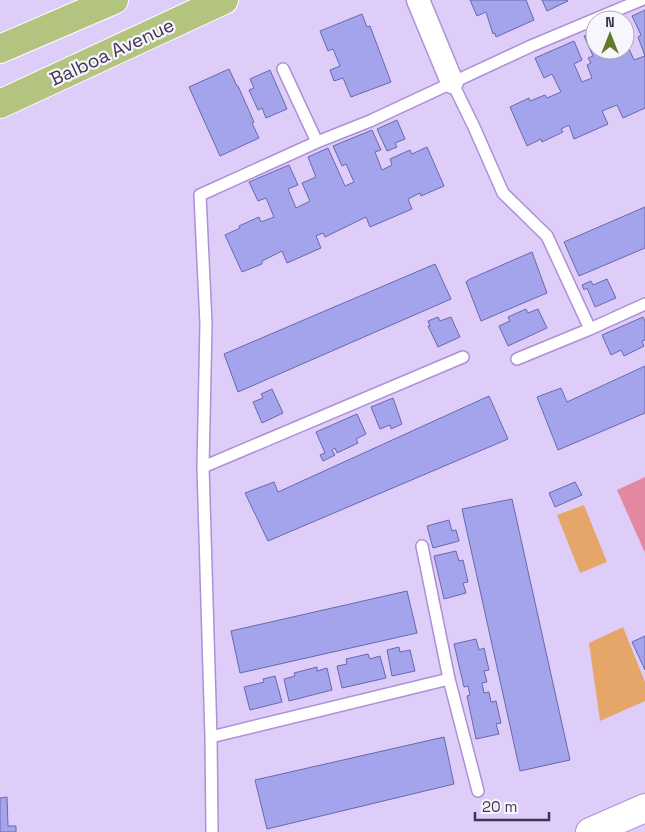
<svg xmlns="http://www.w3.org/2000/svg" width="645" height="832" font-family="'Space Grotesk',sans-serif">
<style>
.green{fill:#e7a669}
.water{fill:#e289a1}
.building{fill:#a4a4ed;stroke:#6968ac}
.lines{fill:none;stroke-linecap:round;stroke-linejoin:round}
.lane-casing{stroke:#ad90d5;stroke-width:14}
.street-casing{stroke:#ad90d5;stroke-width:25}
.secondary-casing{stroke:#ad90d5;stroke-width:30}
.primary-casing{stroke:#fff;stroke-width:30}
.lane{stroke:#fff;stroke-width:11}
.street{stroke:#fff;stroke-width:22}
.secondary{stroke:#fff;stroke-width:28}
.primary{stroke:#b2c47f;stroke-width:28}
.labels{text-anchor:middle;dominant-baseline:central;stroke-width:4.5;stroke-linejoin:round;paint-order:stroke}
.street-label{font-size:19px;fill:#413552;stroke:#f8f6fd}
</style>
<rect width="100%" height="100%" fill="#dfcdf9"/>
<path class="green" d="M 584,505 L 607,562 L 580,573 L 557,515 Z
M 623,627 L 645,682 L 645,701 L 600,721 L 589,643 Z"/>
<path class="water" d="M 645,477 L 645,553 L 617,490 Z"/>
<path class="building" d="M 470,0 L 526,0 L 534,20 L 496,37 L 495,33 L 493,34 L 486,12 L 477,16 Z
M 542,0 L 567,0 L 568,1 L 547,11 Z
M 645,10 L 645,108 L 623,118 L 617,105 L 602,111 L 608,124 L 574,139 L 569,125 L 561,129 L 563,132 L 542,142 L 541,139 L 527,146 L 510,107 L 529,98 L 530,101 L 545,95 L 547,98 L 561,92 L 552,74 L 544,78 L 535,58 L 574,41 L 582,60 L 574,64 L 582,82 L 592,78 L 587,65 L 591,63 L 588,58 L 593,56 L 584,36 L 595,31 L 595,50 L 625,50 L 625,21 L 633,39 L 626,42 L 634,60 L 645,56 L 638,37 L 641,35 L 632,16 Z
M 362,14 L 367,27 L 370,26 L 391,82 L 351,97 L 343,78 L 334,81 L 330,70 L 340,66 L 333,49 L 328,51 L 320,31 Z
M 229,69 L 237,86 L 238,86 L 254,122 L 252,123 L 259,138 L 220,156 L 189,87 Z
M 270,70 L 287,109 L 266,118 L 262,108 L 258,110 L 249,90 L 254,88 L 250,79 Z
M 397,120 L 405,139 L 395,143 L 397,147 L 387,151 L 377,129 Z
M 372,130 L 381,150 L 375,152 L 382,170 L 392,165 L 390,159 L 410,150 L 412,154 L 427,147 L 444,186 L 421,196 L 420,193 L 408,199 L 412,209 L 370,227 L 366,217 L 325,237 L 323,233 L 316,236 L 321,248 L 287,263 L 282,251 L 262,261 L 262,264 L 242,272 L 225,235 L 240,228 L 239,226 L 259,217 L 261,222 L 274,217 L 266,198 L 258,201 L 249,182 L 289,165 L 298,185 L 288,189 L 296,208 L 310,201 L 302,183 L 316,177 L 308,157 L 328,148 L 345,186 L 354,182 L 346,164 L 342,166 L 333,146 Z
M 645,207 L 645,248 L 579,276 L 564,242 Z
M 532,252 L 547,293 L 481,321 L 466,282 L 470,279 Z
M 435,264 L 451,299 L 238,392 L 224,354 Z
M 607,279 L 616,298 L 595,307 L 587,288 L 584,290 L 582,285 L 591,281 L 593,285 Z
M 526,309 L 528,313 L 538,309 L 547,328 L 508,346 L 499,326 L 510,321 L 508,317 Z
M 438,317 L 440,321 L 451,317 L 460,337 L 438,347 L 428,326 L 430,326 L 428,321 Z
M 643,317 L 645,321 L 645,340 L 642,341 L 644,346 L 624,356 L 621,350 L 611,355 L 602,335 Z
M 645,366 L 645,413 L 558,450 L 537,397 L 561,388 L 567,402 Z
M 272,389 L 283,413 L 262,423 L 253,402 L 263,398 L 261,394 Z
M 489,396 L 508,439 L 268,541 L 245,493 L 274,482 L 278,492 Z
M 393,398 L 402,424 L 391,429 L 390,425 L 380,429 L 371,407 Z
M 357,414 L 366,434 L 356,439 L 358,443 L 337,453 L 335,448 L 332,450 L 335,455 L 323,461 L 320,455 L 325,453 L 316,432 Z
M 575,482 L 582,495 L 555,507 L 549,493 Z
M 512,499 L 570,760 L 520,771 L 462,509 Z
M 449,520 L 452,531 L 456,530 L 459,541 L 433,548 L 427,526 Z
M 456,551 L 459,561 L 463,560 L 468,582 L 463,583 L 466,593 L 444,599 L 434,556 Z
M 407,591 L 417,633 L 240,673 L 231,631 Z
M 645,636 L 645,670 L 632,642 Z
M 476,639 L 479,650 L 484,648 L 489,670 L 484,671 L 487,682 L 482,683 L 484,693 L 489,692 L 491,702 L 496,701 L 501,723 L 496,724 L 499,734 L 476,739 L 467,696 L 470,695 L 468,686 L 464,687 L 454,644 Z
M 399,647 L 400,652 L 410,650 L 415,671 L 392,676 L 387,650 Z
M 368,654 L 370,659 L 380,656 L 386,678 L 342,688 L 337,666 L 347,664 L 346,659 Z
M 317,667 L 317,671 L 327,668 L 332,690 L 289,701 L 284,679 L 295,676 L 294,673 Z
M 275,676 L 282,702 L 250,710 L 244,687 L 264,682 L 263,679 Z
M 444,737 L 454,784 L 267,829 L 255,780 Z
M 7,797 L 8,826 L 16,826 L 16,832 L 0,832 L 0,798 Z"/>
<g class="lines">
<g class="lane-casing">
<path id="lane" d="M 283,69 L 317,142
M 452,82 L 474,127 L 503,193 L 547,236 L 590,329 L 645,304
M 517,359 L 590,329
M 203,467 L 463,357
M 449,679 L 478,791
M 211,737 L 449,679 L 422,546
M 212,832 L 211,737 L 203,467 L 206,324 L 200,195 L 317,142 L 370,121 L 531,46 L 641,0"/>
</g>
<g class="street-casing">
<path id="street" d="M 418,0 L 452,82"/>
</g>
<g class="secondary-casing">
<path id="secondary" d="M 590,832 L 645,808"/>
</g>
<g class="primary-casing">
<path id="primary" d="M 0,49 L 114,0
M 0,104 L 224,0"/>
</g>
<use href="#lane" class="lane"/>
<use href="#street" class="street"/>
<use href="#secondary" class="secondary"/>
<use href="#primary" class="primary"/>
</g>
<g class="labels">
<g class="street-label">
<text transform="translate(112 52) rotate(-25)">Balboa Avenue</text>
</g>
</g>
<g transform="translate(610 35)"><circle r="24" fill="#f8f6fd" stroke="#afa9b9"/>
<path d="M0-4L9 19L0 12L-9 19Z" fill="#647a2b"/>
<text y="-8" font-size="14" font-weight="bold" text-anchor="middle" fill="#413552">N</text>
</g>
<path d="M475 812v8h74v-8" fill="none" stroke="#413552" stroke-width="2.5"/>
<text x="482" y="812" font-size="15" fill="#413552" stroke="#f8f6fd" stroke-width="4" paint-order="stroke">20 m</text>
</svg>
